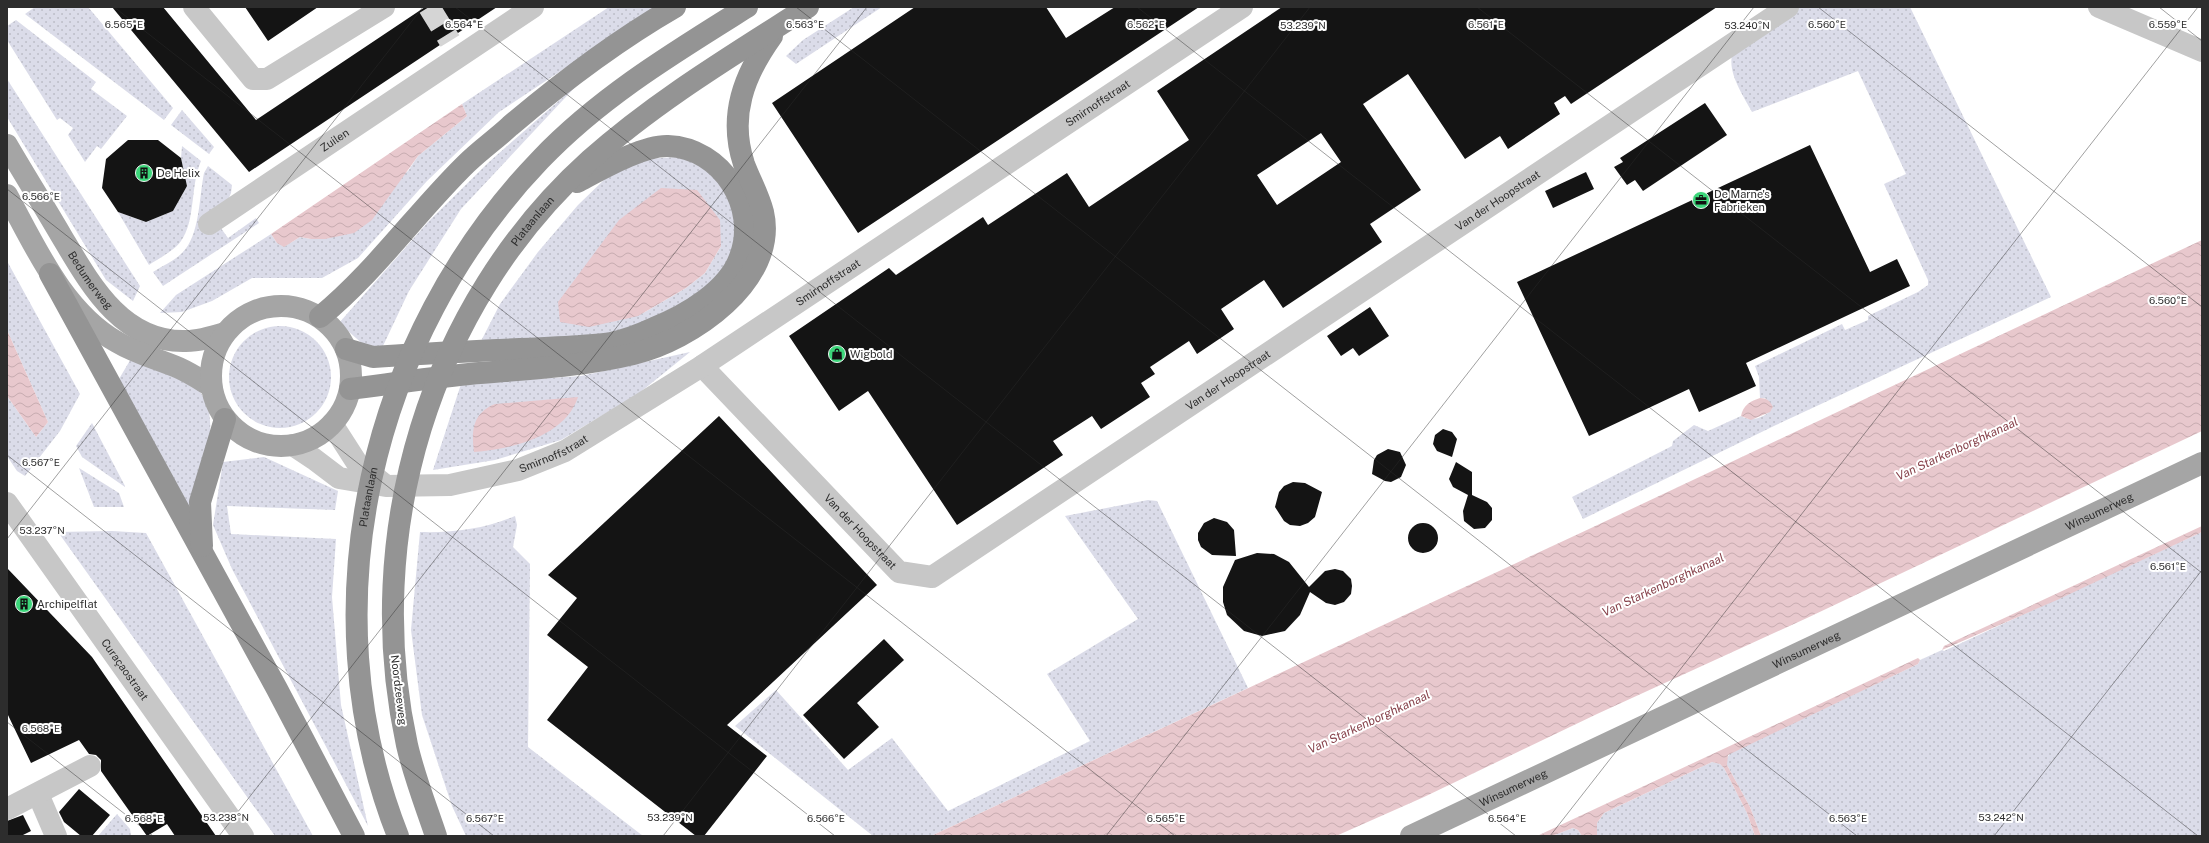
<svg xmlns="http://www.w3.org/2000/svg" width="2209" height="843" font-family="'Public Sans',sans-serif">
<style>
.grass{fill:url(#grass-dots);fill-rule:evenodd}
.water{fill:url(#water-waves)}
.building{fill:#141414;fill-rule:evenodd}
.lines{fill:none;stroke-linecap:round;stroke-linejoin:round}
.minor-tunnel{stroke:#d5d5d5;stroke-width:22;stroke-dasharray:22 11;stroke-linecap:butt}
.minor{stroke:#c7c7c7;stroke-width:22}
.major{stroke:#a5a5a5;stroke-width:22}
.highway{stroke:#949494;stroke-width:22}
.ticks{fill:none;stroke:#2d2d2d;stroke-width:1;stroke-opacity:0.45}
.labels{text-anchor:middle;dominant-baseline:central;stroke-width:4;stroke-linejoin:round;paint-order:stroke}
.street-label{font-size:11px;fill:#2d2d2d;stroke:#fff}
.poi-label{font-size:11px;fill:#2d2d2d;stroke:#fff;text-anchor:start}
.water-label{font-size:12px;font-style:italic;fill:#87424b;stroke:#fff}
.ticks-label{font-size:10px;text-anchor:middle;fill:#2d2d2d;stroke:#fff;stroke-width:4;stroke-linejoin:round;paint-order:stroke}
</style>
<defs>
<pattern id="grass-dots" width="8" height="8" patternUnits="userSpaceOnUse"><rect width="8" height="8" fill="#dbdce9"/><path d="M2 2h.1M6 6h.1" fill="none" stroke="#bcbdc8" stroke-width="1.8" stroke-linecap="round"/></pattern>
<pattern id="water-waves" width="16" height="10" patternUnits="userSpaceOnUse"><rect width="16" height="10" fill="#e8c8cd"/><path d="M0 5q4-4 8 0t8 0" fill="none" stroke="#c7acb0"/></pattern>
</defs>
<rect width="100%" height="100%" fill="#fff"/>
<path class="grass" d="M 35,7 L 88,7 L 173,108 L 164,120 L 25,14 Z
M 609,7 L 657,7 L 499,112 L 427,181 L 358,258 L 322,278 L 252,278 L 212,301 L 182,312 L 160,313 L 176,295 L 271,234 L 277,243 L 284,247 L 300,237 L 311,239 L 408,171 L 418,156 L 467,116 L 462,104 Z
M 854,7 L 882,7 L 796,64 L 786,56 L 803,40 Z
M 1798,7 L 1910,7 L 2051,297 L 1776,425 L 1583,519 L 1572,497 L 1672,446 L 1673,441 L 1694,425 L 1708,431 L 1741,416 C 1751,423 1767,417 1773,407 L 1765,398 L 1760,398 L 1759,377 L 1755,366 L 1842,324 L 1845,330 L 1868,320 L 1868,316 L 1918,292 L 1928,285 L 1928,280 L 1884,184 L 1906,174 L 1858,71 L 1752,112 C 1743,95 1728,74 1732,55 Z
M 16,20 L 96,82 L 91,89 L 127,116 L 101,149 L 97,146 L 85,162 L 68,135 L 73,128 L 60,118 L 57,120 L 7,40 L 7,26 Z
M 7,79 L 140,286 L 133,301 L 106,280 L 7,117 Z
M 578,84 L 461,209 L 409,291 L 382,348 L 365,346 L 339,323 L 428,222 L 489,162 Z
M 182,110 L 214,147 L 209,154 L 171,125 Z
M 182,146 L 201,161 C 190,186 196,220 181,241 C 174,251 159,258 149,265 L 118,212 L 146,222 L 173,211 L 187,186 L 181,158 Z
M 676,157 L 699,163 L 721,182 L 735,205 L 737,236 L 727,265 L 701,293 L 637,326 L 601,335 L 480,343 L 500,304 L 538,252 L 578,205 L 606,178 L 645,159 ZM 721,246 L 705,273 L 686,288 L 638,316 Z
M 208,166 L 232,185 L 231,193 L 218,224 L 228,238 L 256,218 L 259,223 L 163,286 L 153,272 C 162,266 174,261 182,253 C 200,236 199,197 204,173 Z
M 7,261 L 80,394 L 60,431 L 25,476 L 17,471 L 7,456 L 7,396 L 36,437 L 48,422 L 7,330 Z
M229 377a51 51 0 1 1 102 0a51 51 0 1 1-102 0Z
M 690,352 L 638,394 L 561,440 L 495,460 L 433,470 L 461,384 L 581,376 Z
M 132,357 C 148,363 169,367 184,377 C 232,408 202,465 189,508 L 119,379 Z
M 92,423 L 125,486 L 125,487 L 82,457 L 76,446 Z
M 264,457 L 338,491 L 335,510 L 227,506 L 231,534 L 336,539 L 332,597 L 341,705 L 368,826 L 232,569 L 213,525 L 223,462 Z
M 79,468 L 119,493 L 124,507 L 94,507 Z
M 1148,500 L 1157,501 L 1248,688 L 931,836 L 873,836 L 735,726 L 776,690 L 848,770 L 892,738 L 948,811 L 1090,741 L 1047,674 L 1138,619 L 1065,516 Z
M 515,516 L 517,525 L 513,547 L 530,564 L 528,747 L 643,836 L 466,836 L 452,806 L 422,715 L 411,630 L 420,532 C 453,533 485,529 515,516 Z
M 112,531 L 146,533 L 313,836 L 275,836 L 58,532 Z
M 2202,532 L 2202,836 L 1761,836 L 1750,807 L 1727,765 L 1727,758 L 1731,752 L 1918,664 L 1920,660 L 1942,650 L 1944,651 Z
M 1712,762 L 1720,764 L 1724,768 L 1747,813 L 1755,836 L 1597,836 L 1597,823 L 1604,813 Z
M 117,814 L 130,829 L 131,836 L 98,836 Z
M 1573,828 L 1578,830 L 1582,836 L 1552,836 Z"/>
<path class="water" d="M 462,104 L 467,116 L 418,156 L 372,220 L 354,233 L 325,239 L 311,239 L 300,237 L 284,247 L 277,243 L 271,234 Z
M 661,188 L 697,190 L 720,220 L 721,246 L 705,273 L 686,288 L 638,316 L 589,327 L 560,322 L 558,302 L 619,220 Z
M 2202,240 L 2202,431 L 1807,618 L 1597,714 L 1424,797 L 1336,836 L 931,836 L 1589,529 Z
M 7,330 L 48,422 L 36,437 L 7,396 Z
M 578,397 C 565,437 511,449 474,452 C 471,430 473,413 495,404 Z
M 1760,398 C 1767,398 1770,401 1773,407 L 1770,412 L 1751,420 L 1741,416 C 1743,405 1751,401 1760,398 Z
M 2202,526 L 2202,532 L 2057,600 L 1942,650 L 1944,646 Z
M 1918,658 L 1920,660 L 1918,664 L 1728,755 L 1727,765 L 1750,807 L 1761,836 L 1755,836 L 1747,813 L 1724,768 L 1720,764 L 1712,762 L 1604,813 L 1597,823 L 1597,836 L 1582,836 L 1578,830 L 1573,828 L 1552,836 L 1537,836 Z"/>
<path class="building" d="M 112,7 L 163,7 L 256,120 L 425,7 L 497,7 L 249,172 Z
M 245,7 L 318,7 L 268,41 Z
M 915,7 L 1046,7 L 1066,38 L 1115,7 L 1199,7 L 858,233 L 772,103 Z
M 1282,7 L 1717,7 L 1571,104 L 1565,96 L 1554,103 L 1560,114 L 1508,149 L 1500,136 L 1465,159 L 1408,74 L 1363,104 L 1421,190 L 1370,224 L 1382,242 L 1283,308 L 1264,280 L 1221,309 L 1234,329 L 1197,354 L 1189,341 L 1150,367 L 1155,374 L 1141,383 L 1150,397 L 1101,429 L 1092,416 L 1053,441 L 1063,455 L 957,525 L 868,391 L 839,411 L 789,336 L 889,268 L 896,275 L 983,217 L 988,225 L 1067,173 L 1089,207 L 1189,140 L 1157,91 ZM 1321,133 L 1341,162 L 1277,205 L 1257,175 Z
M 1705,103 L 1727,135 L 1643,191 L 1635,180 L 1627,185 L 1614,167 L 1623,162 L 1620,158 Z
M 128,140 L 158,140 L 181,158 L 187,186 L 173,211 L 146,222 L 118,212 L 102,188 L 106,159 Z
M 1810,145 L 1870,272 L 1897,259 L 1910,286 L 1746,363 L 1756,386 L 1699,412 L 1689,389 L 1589,436 L 1517,282 Z
M 1586,172 L 1594,189 L 1553,208 L 1545,191 Z
M 1370,307 L 1389,336 L 1359,356 L 1353,348 L 1341,356 L 1327,336 Z
M 719,416 L 877,585 L 727,725 L 767,756 L 704,836 L 696,836 L 547,720 L 588,667 L 547,635 L 577,598 L 548,575 Z
M 1443,429 L 1452,432 L 1457,439 L 1452,457 L 1437,451 L 1433,444 L 1435,435 Z
M 1388,449 L 1400,452 L 1406,465 L 1401,477 L 1391,482 L 1385,481 L 1372,474 L 1374,460 L 1377,455 Z
M 1456,462 L 1472,472 L 1472,495 L 1487,502 L 1492,508 L 1492,520 L 1485,528 L 1474,529 L 1464,521 L 1463,511 L 1468,495 L 1453,487 L 1449,479 Z
M 1293,482 L 1305,483 L 1322,492 L 1315,517 L 1308,523 L 1300,526 L 1290,525 L 1284,521 L 1275,507 L 1279,492 L 1284,486 Z
M 1214,518 L 1227,522 L 1234,530 L 1236,556 L 1212,555 L 1201,547 L 1198,540 L 1198,533 L 1204,523 Z
M1408 538a15 15 0 1 1 30 0a15 15 0 1 1-30 0Z
M 1257,553 L 1274,554 L 1289,562 L 1309,587 L 1325,571 L 1335,569 L 1343,571 L 1351,579 L 1352,586 L 1351,594 L 1344,602 L 1335,605 L 1326,603 L 1310,592 L 1300,615 L 1285,631 L 1262,636 L 1244,631 L 1227,615 L 1223,602 L 1223,587 L 1235,560 Z
M 7,568 L 92,657 L 216,836 L 175,836 L 167,824 L 147,836 L 101,771 L 101,760 L 96,755 L 89,754 L 79,740 L 31,763 L 7,713 Z
M 884,639 L 904,660 L 857,703 L 879,727 L 844,759 L 803,715 Z
M 79,789 L 110,815 L 92,836 L 81,836 L 64,822 L 59,812 Z
M 23,815 L 31,831 L 21,836 L 7,836 L 7,821 Z"/>
<g class="lines">
<path class="minor-tunnel" d="M 429,7 L 450,41"/>
<g class="minor">
<path d="M 194,7 L 253,79 L 267,79 L 384,7"/>
<path d="M 2099,7 L 2202,51"/>
<path id="s1" d="M 209,224 L 533,7"/>
<path id="s2" d="M 702,366 L 899,572 L 932,577 L 1788,7"/>
<path d="M 332,424 L 357,463 L 385,485"/>
<path id="s3" d="M 293,445 L 314,459 L 339,478 L 386,486 L 450,485 L 518,470 L 565,451 L 702,366 L 1242,7"/>
<path id="s4" d="M 7,503 L 243,836"/>
<path d="M 38,794 L 56,836"/>
<path d="M 7,809 L 90,766"/>
</g>
<g class="major">
<path id="s5" d="M 7,145 C 25,176 44,206 62,237 C 90,284 122,343 186,341 C 199,341 212,337 225,333"/>
<path d="M 7,195 C 36,248 63,311 117,342 C 137,354 158,359 179,368 C 190,373 201,380 211,386"/>
<circle cx="281" cy="376" r="70"/>
<path id="s6" d="M 1411,836 L 2202,463"/>
</g>
<g class="highway">
<path d="M 50,274 L 277,689 L 354,836"/>
<path d="M 320,317 C 375,272 416,213 466,164 C 480,150 496,139 510,126 C 562,82 616,41 675,7"/>
<path d="M 346,349 L 373,357 C 415,354 456,352 497,350 C 524,349 552,348 579,346 C 589,345 601,345 611,343 C 625,340 641,334 654,328 C 686,315 728,291 740,257 C 759,207 722,148 668,146 C 643,145 600,170 577,182"/>
<path d="M 350,389 C 389,384 429,378 469,374 C 524,369 579,367 633,354 C 690,341 779,281 763,212 C 759,196 750,180 744,164 C 728,116 744,75 772,36"/>
<path d="M 202,546 L 200,502 L 225,419"/>
<path id="s7" d="M 398,836 C 307,606 371,336 540,160 C 600,97 675,52 747,7"/>
<path id="s8" d="M 436,836 C 426,806 414,776 407,745 C 361,535 429,305 590,160 C 656,101 733,55 808,7"/>
</g>
</g>
<path class="ticks" d="M 114,7 L 1175,836M 455,7 L 1516,836M 796,7 L 1857,836M 1137,7 L 2198,836M 1477,7 L 2202,573M 1818,7 L 2202,307M 2159,7 L 2202,41M 7,189 L 835,836M 7,455 L 494,836M 7,539 L 423,7M 7,722 L 153,836M 219,836 L 867,7M 663,836 L 1310,7M 1106,836 L 1754,7M 1550,836 L 2198,7M 1994,836 L 2202,570"/>
<defs>
<g id="building-disc" transform="scale(0.9)"><circle r="9.5" fill="#3cd67a" stroke="#fff"/><path d="M-4-6H4V6H1V3H-1V6H-4ZM-2.5-4.3h1.7v1.8h-1.7ZM.8-4.3h1.7v1.8H.8ZM-2.5-1h1.7V.8h-1.7ZM.8-1h1.7V.8H.8Z" fill="#111"/></g>
<g id="office-disc" transform="scale(0.9)"><circle r="9.5" fill="#3cd67a" stroke="#fff"/><path d="M-6-3h4V-5.5h4V-3h4V5H-6ZM-1-4.5V-3h2v-1.5ZM-6 0V1H6V0Z" fill="#111"/></g>
<g id="shop-disc" transform="scale(0.9)"><circle r="9.5" fill="#3cd67a" stroke="#fff"/><path d="M-5-2.5h2.3a2.7 3.5 0 0 1 5.4 0H5L5.5 6h-11ZM-1.5-2.5h3a1.5 2.3 0 0 0-3 0Z" fill="#111"/></g>
</defs>
<g fill-rule="evenodd">
<use href="#building-disc" x="144" y="173"/>
<use href="#office-disc" x="1701" y="200"/>
<use href="#shop-disc" x="837" y="354"/>
<use href="#building-disc" x="24" y="604"/>
</g>
<g class="labels">
<g class="street-label">
<text stroke="none"><textPath href="#s3" startOffset="925">Smirnoffstraat</textPath></text>
<text stroke="none"><textPath href="#s1" startOffset="151">Zuilen</textPath></text>
<text stroke="none"><textPath href="#s2" startOffset="998">Van der Hoopstraat</textPath></text>
<text stroke="none"><textPath href="#s8" startOffset="653">Plataanlaan</textPath></text>
<text stroke="none"><textPath href="#s5" startOffset="159">Bedumerweg</textPath></text>
<text stroke="none"><textPath href="#s3" startOffset="601">Smirnoffstraat</textPath></text>
<text stroke="none"><textPath href="#s2" startOffset="674">Van der Hoopstraat</textPath></text>
<text stroke="none"><textPath href="#s3" startOffset="277">Smirnoffstraat</textPath></text>
<text stroke="none"><textPath href="#s7" startOffset="345">Plataanlaan</textPath></text>
<text stroke="none"><textPath href="#s6" startOffset="761">Winsumerweg</textPath></text>
<text stroke="none"><textPath href="#s2" startOffset="229">Van der Hoopstraat</textPath></text>
<text stroke="none"><textPath href="#s6" startOffset="437">Winsumerweg</textPath></text>
<text stroke="none"><textPath href="#s4" startOffset="204">Curaçaostraat</textPath></text>
<text transform="translate(399 690) rotate(83)">Noordzeeweg</text>
<text stroke="none"><textPath href="#s6" startOffset="113">Winsumerweg</textPath></text>
</g>
<g class="poi-label">
<text x="157" y="173">De Helix</text>
<text x="1714" y="194">De Marne's<tspan x="1714" dy="13">Fabrieken</tspan></text>
<text x="850" y="354">Wigbold</text>
<text x="37" y="604">Archipelflat</text>
</g>
<g class="water-label">
<text transform="translate(1957 449) rotate(-25)">Van Starkenborghkanaal</text>
<text transform="translate(1663 585) rotate(-25)">Van Starkenborghkanaal</text>
<text transform="translate(1369 722) rotate(-25)">Van Starkenborghkanaal</text>
</g>
</g>
<g class="ticks-label">
<text x="124" y="28">6.565°E</text>
<text x="464" y="28">6.564°E</text>
<text x="805" y="28">6.563°E</text>
<text x="1146" y="28">6.562°E</text>
<text x="1486" y="28">6.561°E</text>
<text x="1827" y="28">6.560°E</text>
<text x="2168" y="28">6.559°E</text>
<text x="1303" y="29">53.239°N</text>
<text x="1747" y="29">53.240°N</text>
<text x="41" y="200">6.566°E</text>
<text x="2168" y="304">6.560°E</text>
<text x="41" y="466">6.567°E</text>
<text x="42" y="534">53.237°N</text>
<text x="2168" y="570">6.561°E</text>
<text x="41" y="732">6.568°E</text>
<text x="226" y="821">53.238°N</text>
<text x="670" y="821">53.239°N</text>
<text x="2001" y="821">53.242°N</text>
<text x="144" y="822">6.568°E</text>
<text x="485" y="822">6.567°E</text>
<text x="826" y="822">6.566°E</text>
<text x="1166" y="822">6.565°E</text>
<text x="1507" y="822">6.564°E</text>
<text x="1848" y="822">6.563°E</text>
</g>
<rect width="2209" height="843" fill="none" stroke="#2d2d2d" stroke-width="16"/>
</svg>
